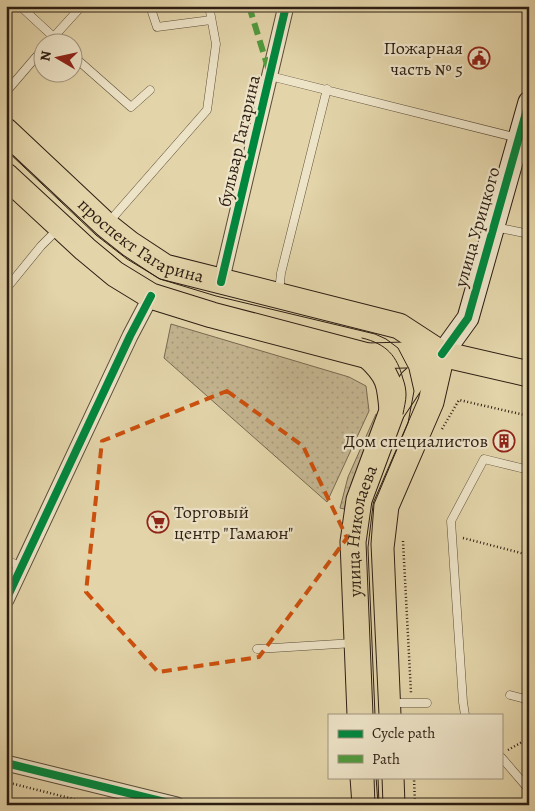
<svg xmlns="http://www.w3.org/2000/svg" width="535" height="811" font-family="Alegreya,serif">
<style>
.green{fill:url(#green-dots);stroke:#786a52}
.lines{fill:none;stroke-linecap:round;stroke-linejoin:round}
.lane-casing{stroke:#5a4c38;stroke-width:9}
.street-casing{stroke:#5a4c38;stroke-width:17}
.secondary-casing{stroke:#2d1e13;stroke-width:23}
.primary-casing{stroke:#2d1e13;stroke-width:27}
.path{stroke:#2d1e13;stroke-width:2.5;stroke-dasharray:1 2.5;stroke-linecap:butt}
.lane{stroke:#ede3c7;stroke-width:8}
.street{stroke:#ede3c7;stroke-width:15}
.secondary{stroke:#ede3c7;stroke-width:21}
.primary{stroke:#e3d4a9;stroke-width:25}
.tram{stroke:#2d1e13;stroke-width:1}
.quiet{stroke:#4f9a3d;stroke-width:6;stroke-dasharray:12 6;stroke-linecap:butt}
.cycleway-casing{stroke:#ede3c7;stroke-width:11}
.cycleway{stroke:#00873e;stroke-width:8}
.marked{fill:none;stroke:#cc500d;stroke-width:4;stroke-dasharray:10 6;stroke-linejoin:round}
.labels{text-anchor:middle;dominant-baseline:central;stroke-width:4.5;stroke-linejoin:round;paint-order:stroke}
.poi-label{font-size:18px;fill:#2d1e13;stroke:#ede3c7;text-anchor:end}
.street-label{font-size:18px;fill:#2d1e13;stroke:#ede3c7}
</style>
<defs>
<pattern id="green-dots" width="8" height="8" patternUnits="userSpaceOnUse" patternTransform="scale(1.25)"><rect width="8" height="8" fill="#c4b590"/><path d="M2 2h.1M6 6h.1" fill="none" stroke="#a99b7b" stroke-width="1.8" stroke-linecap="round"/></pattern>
</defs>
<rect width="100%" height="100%" fill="#e3d4a9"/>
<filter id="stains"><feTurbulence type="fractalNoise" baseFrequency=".004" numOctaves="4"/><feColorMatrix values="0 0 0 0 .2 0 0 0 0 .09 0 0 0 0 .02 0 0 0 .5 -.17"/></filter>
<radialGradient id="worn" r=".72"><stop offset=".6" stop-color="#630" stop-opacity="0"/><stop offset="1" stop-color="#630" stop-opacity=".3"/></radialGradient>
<path class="green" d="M 171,324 L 349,377 L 366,386 L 369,411 L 327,502 L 164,358 Z
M 376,414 L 381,417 L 353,479 L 344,509 L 340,508 L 348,477 Z"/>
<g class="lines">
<g class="lane-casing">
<path id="lane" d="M 20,6 L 59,42
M 150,6 L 157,27 L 211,20
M 49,42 L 79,9
M 72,55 L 131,107 L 150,90
M 270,76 L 518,138
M 6,92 L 42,50
M 108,223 L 207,110 L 216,44 L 209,6
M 495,227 L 529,234
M 6,289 L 41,246 L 59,228
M 279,292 L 281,273 L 327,89
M 6,560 L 22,567
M 257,649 L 354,643
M 510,695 L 529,700
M 392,703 L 427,703
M 465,715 L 463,702 L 451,521 L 484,459 L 529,470
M 501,757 L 526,786 L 529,786"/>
</g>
<g class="street-casing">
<path id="street" d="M 221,282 L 286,6
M 6,600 L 130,336 L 151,296
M 6,763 L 177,805"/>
</g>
<g class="secondary-casing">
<path id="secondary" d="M 442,354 L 468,318 L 529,102"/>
</g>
<g class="primary-casing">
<g id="primary">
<path id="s1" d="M 6,131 L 106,225 L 130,244 L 165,267 L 399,326 L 442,354"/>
<path d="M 6,176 L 85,249 L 115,274 L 151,296 L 212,315 L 368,356 L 442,354 L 529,374"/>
<path d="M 368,356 C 389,375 390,384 392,411"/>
<path id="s2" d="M 360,715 L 353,542 L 359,500 L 392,411 L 412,381 L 442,354"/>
<path d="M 388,715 L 381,548 L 386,506 L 431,402 L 442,354"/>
<path d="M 363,777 L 365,805"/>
<path d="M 391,777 L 392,805"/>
</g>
</g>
<path class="path" d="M 442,429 L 459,400 L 529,416
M 463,538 L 529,555
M 403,541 L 411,693
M 508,750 L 529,738
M 414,777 L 415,805
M 6,782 L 97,805"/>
<use href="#lane" class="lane"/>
<use href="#street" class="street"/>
<use href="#secondary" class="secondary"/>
<use href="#primary" class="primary"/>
<path class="tram" d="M 6,150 L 96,235 L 127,259 L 160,279 L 216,296 L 375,334 L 386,339 L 398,348 L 409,369 L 414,391 L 408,423 L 374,504 L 371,544 L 379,715
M 362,338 C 387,344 397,356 403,379 C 405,384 406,390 406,395 C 406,401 404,408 403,414
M 374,777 L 375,805
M 382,777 L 383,805"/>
<path class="quiet" d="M 249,6 L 269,71"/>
<g class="cycleway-casing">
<path id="cycleway" d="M 221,282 L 286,6
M 442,354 L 468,318 L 529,102
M 6,600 L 130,336 L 151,296
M 6,763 L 177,805"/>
</g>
<use href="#cycleway" class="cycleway"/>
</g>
<path class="marked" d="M 227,391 L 303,446 L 347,538 L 259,657 L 158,672 L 86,592 L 102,441 Z"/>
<defs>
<g id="civic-ring" transform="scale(1.125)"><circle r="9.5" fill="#ede3c7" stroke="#8f2418" stroke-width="1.5"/><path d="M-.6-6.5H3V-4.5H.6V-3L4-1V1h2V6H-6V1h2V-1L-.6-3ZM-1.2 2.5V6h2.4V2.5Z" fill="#8f2418"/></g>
<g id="building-ring" transform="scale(1.125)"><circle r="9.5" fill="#ede3c7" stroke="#8f2418" stroke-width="1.5"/><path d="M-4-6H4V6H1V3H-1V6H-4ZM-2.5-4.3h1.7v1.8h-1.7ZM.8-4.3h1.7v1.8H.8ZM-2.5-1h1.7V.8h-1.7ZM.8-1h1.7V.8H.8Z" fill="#8f2418"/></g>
<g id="supermarket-ring" transform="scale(1.125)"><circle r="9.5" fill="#ede3c7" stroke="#8f2418" stroke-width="1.5"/><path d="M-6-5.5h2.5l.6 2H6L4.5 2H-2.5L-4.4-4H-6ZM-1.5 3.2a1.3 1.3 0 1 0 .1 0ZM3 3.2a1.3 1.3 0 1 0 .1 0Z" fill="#8f2418"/></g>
</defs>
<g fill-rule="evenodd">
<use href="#civic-ring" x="479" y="58"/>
<use href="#building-ring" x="504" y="441"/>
<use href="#supermarket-ring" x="158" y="522"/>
</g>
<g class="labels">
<g class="poi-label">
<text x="463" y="48">Пожарная<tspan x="463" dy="21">часть № 5</tspan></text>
<text x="488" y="441">Дом специалистов</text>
<text x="174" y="512" text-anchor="start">Торговый<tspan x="174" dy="21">центр "Гамаюн"</tspan></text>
</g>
<g class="street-label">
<text transform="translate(239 141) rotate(-77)">бульвар Гагарина</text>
<text transform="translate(477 227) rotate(-74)">улица Урицкого</text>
<text stroke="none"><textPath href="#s1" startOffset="176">проспект Гагарина</textPath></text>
<text stroke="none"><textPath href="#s2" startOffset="185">улица Николаева</textPath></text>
</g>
</g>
<rect width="535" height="811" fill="none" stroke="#e3d4a9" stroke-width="25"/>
<rect x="8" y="8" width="520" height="796" fill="none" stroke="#2d1e13" stroke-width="2.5"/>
<rect x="12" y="12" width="510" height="786" fill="none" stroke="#2d1e13"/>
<rect x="328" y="714" width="175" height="65" fill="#ede3c7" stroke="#a0947f"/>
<rect x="338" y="730" width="25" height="8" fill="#00873e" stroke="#a0947f"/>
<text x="372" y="738" font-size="15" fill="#2d1e13">Cycle path</text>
<rect x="338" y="755" width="25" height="8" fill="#4f9a3d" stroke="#a0947f"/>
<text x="372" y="764" font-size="15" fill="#2d1e13">Path</text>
<g transform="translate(58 58) rotate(279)"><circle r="24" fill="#ede3c7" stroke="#a0947f"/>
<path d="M0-4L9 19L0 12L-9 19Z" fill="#8f2418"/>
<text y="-8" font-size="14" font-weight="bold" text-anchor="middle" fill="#2d1e13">N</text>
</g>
<rect width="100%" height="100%" filter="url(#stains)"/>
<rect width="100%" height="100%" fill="url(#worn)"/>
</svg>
